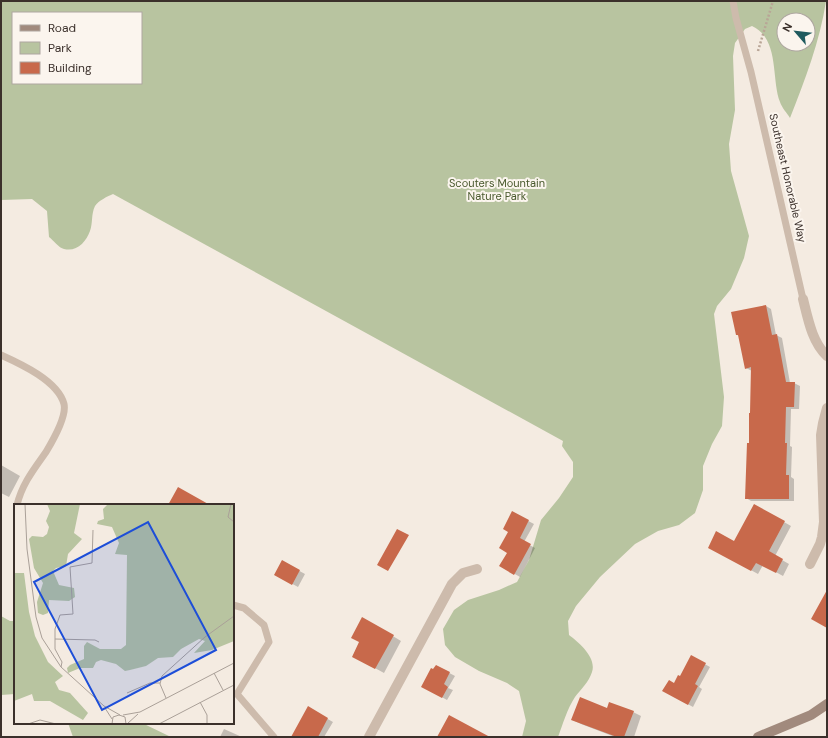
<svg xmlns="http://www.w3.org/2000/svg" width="828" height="738" font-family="'DM Sans',sans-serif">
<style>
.green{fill:#b8c4a0;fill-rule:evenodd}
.shadow{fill:#0003}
.building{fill:#c8694b}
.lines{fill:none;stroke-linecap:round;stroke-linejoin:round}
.path{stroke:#b9a596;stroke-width:2.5;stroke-dasharray:2 2;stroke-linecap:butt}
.service{stroke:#cdbbac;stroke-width:7}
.minor{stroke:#cdbbac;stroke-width:10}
.secondary{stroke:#a18a7d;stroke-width:10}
.labels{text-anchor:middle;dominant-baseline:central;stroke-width:4;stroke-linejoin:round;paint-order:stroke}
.street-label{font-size:11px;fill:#3b302b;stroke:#fbf5ee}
.park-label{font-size:11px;fill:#4a5a2e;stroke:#fbf5ee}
.inset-road{fill:none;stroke:#aaa098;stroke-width:1}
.view{fill:#1d4ed8;fill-opacity:0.15;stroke:#1d4ed8;stroke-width:2}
.inset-edge{fill:none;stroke:#3b302b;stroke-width:2}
</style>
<rect width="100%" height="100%" fill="#f4ebe1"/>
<path class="green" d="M 1,1 L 826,1 C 820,41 805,80 790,118 C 787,113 782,108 780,102 C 771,79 780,39 752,26 L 745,29 L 735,43 L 733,56 L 735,110 L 729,144 L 731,171 L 749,236 L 744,258 L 731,289 L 717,306 L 714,314 L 724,397 L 722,426 L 712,444 L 703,466 L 703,490 L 695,513 L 679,525 L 658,531 L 635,544 L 600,577 L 576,606 L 568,621 L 569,635 C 578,642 597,657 592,672 C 589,682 581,689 575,697 C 567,709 563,724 558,737 L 522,737 L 526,721 L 519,691 L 507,683 L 479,671 L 455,657 L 445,645 L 443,629 L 454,610 L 468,600 L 499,590 L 517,582 L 529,560 L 541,520 L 559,498 L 573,477 L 573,462 L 562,446 L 563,441 L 113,194 C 108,196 98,201 95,206 C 91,214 93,223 90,231 C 86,242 77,252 64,249 C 59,248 53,240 49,237 L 47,211 L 32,199 L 1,200 ZM 13,13 L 141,13 L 141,83 L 13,83 ZM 784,20 L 808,20 L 808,44 L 784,44 Z
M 1,616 L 10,621 L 15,621 L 15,694 L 1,695 Z
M 68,723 L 142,723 L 171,737 L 73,737 Z"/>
<path class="shadow" d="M 766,306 L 771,309 L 776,335 L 782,338 L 790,383 L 794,383 L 800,386 L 799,409 L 791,409 L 790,446 L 792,447 L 791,477 L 794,479 L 794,501 L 751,501 L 746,498 L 750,444 L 752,371 L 746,368 L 740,336 L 737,335 Z
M 1,465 L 20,476 L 9,497 L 1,493 Z
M 754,505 L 791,526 L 775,556 L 789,564 L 783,576 L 763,565 L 758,574 L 709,547 L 735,542 Z
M 513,513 L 534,524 L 524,542 L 535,548 L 520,577 L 501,566 L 508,552 L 509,531 Z
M 283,562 L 305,574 L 298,587 L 276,575 Z
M 363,618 L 401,641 L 384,673 L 353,656 L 360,642 Z
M 692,657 L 710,667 L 699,687 L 702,689 L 693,707 L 664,691 L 674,684 L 680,677 Z
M 436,666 L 455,676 L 448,688 L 453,690 L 447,700 L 422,686 Z
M 308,708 L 333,722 L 324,737 L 296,737 Z
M 608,709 L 633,712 L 641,716 L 634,737 L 615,737 L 581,724 L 573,720 Z
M 224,729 L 242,737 L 220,737 Z"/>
<path class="building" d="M 766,305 L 772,335 L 777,334 L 786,382 L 795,382 L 794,407 L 786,407 L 785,443 L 787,443 L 786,475 L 789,475 L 789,499 L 745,499 L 747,443 L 749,443 L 749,413 L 750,413 L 751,367 L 745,369 L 738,335 L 736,335 L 731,312 Z
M 178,487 L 210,505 L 168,505 Z
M 754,504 L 785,521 L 769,551 L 783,559 L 776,573 L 756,563 L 751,571 L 708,548 L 716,531 L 734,541 Z
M 512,511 L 529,520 L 520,538 L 531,544 L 514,575 L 499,566 L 507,553 L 499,548 L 508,532 L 503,529 Z
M 397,529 L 409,535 L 388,571 L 377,565 Z
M 282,560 L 300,570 L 292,585 L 274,575 Z
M 827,590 L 827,628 L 811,619 Z
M 362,617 L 394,635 L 375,669 L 352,657 L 359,642 L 351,638 Z
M 691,655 L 706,663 L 695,684 L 698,686 L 688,705 L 662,691 L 669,680 L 674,683 L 678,675 L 680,676 Z
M 436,665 L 450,672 L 444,684 L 448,687 L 442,698 L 421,687 L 431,668 L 433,669 Z
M 580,697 L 607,708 L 609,702 L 634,711 L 624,737 L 617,737 L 571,720 Z
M 308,706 L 328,718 L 318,737 L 291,737 Z
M 449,715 L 490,737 L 437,737 Z"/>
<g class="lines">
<path class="path" d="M 758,51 L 773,1"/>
<path class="service" d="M 733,1 L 736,18 L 751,72 L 803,299
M 1,355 C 21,364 58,381 64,404 C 67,417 52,442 46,452 C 34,469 22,484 17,505
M 233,605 L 244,608 L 264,625 L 269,642 L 237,694 L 274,737"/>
<path class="minor" d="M 803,299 C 808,319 812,342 827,356
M 810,564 L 820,544 L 822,537 L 824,522 L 821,435 L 823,423 L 827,408
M 369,737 L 452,584 L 463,573 L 477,569"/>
<path class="secondary" d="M 758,737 L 811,715 L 827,704"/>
</g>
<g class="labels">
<g class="street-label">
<text transform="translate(788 178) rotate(77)">Southeast Honorable Way</text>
</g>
<g class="park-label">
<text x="497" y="183">Scouters Mountain<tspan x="497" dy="13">Nature Park</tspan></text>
</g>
</g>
<g transform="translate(14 504)">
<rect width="220" height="220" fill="#f4ebe1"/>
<path d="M 33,0 L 66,0 L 60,29 L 68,35 L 54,50 L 52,62 L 42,64 L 39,67 L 45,81 L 60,84 L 61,93 L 55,97 L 35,96 L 34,109 L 29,111 L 24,109 L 23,98 L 29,79 L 20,64 L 15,35 L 18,32 L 29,33 L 33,30 L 35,23 L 32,17 L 36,7 ZM 94,0 L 220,0 L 220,137 L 198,146 L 180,149 L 191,137 L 185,135 L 167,145 L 159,153 L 144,154 L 132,162 L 116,166 L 111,167 L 102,160 L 87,156 L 82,158 L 79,164 L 66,164 L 54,169 L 53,164 L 56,161 L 70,155 L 70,142 L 73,138 L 86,145 L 107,145 L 112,141 L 113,51 L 101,50 L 105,39 L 98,23 L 83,20 L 84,17 L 90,15 L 89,5 ZM 0,69 L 10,69 L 15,108 L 21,132 L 34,158 L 49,172 L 41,178 L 45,186 L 56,189 L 74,209 L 69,216 L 36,197 L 20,197 L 18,190 L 0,197 Z" fill="#b8c4a0"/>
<path class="inset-road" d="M 11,0 L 13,45 L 22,113 L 28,134 L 47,163 L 90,202 L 106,211M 217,0 L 214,13 L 220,18M 41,135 L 81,136 L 85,138M 47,163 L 48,158 L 41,145 L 41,125 L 46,111 L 59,110 L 56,63 L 78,59 L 79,26M 200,169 L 209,186M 113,189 L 136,179 L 146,179M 152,194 L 146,180 L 148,172 L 191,133 L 220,112M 186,198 L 193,211 L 193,220M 91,204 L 98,215M 109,211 L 126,208 L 220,159M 14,220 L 26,216 L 42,220M 98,220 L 99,213 L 105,211 L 111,213 L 112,220M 113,220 L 124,210M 145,220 L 220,181"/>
<path class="view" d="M 134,18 L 202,146 L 88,206 L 20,78 Z"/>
<rect width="220" height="220" class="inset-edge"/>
</g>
<rect width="828" height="738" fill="none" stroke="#3b302b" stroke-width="4"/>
<rect x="12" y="12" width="130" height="72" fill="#fbf5ee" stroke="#aea6a0"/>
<rect x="20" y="25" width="20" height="6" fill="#a18a7d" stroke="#aea6a0"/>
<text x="48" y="32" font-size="12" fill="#3b302b">Road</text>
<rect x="20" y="42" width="20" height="12" fill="#b8c4a0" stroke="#aea6a0"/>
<text x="48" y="52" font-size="12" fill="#3b302b">Park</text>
<rect x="20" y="62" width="20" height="12" fill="#c8694b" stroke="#aea6a0"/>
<text x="48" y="72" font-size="12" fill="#3b302b">Building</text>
<g transform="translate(796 32) rotate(298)"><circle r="19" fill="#fbf5ee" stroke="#aea6a0"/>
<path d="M0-3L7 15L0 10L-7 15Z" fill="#1f5a5e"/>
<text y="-6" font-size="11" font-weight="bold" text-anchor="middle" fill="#3b302b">N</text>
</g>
</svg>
